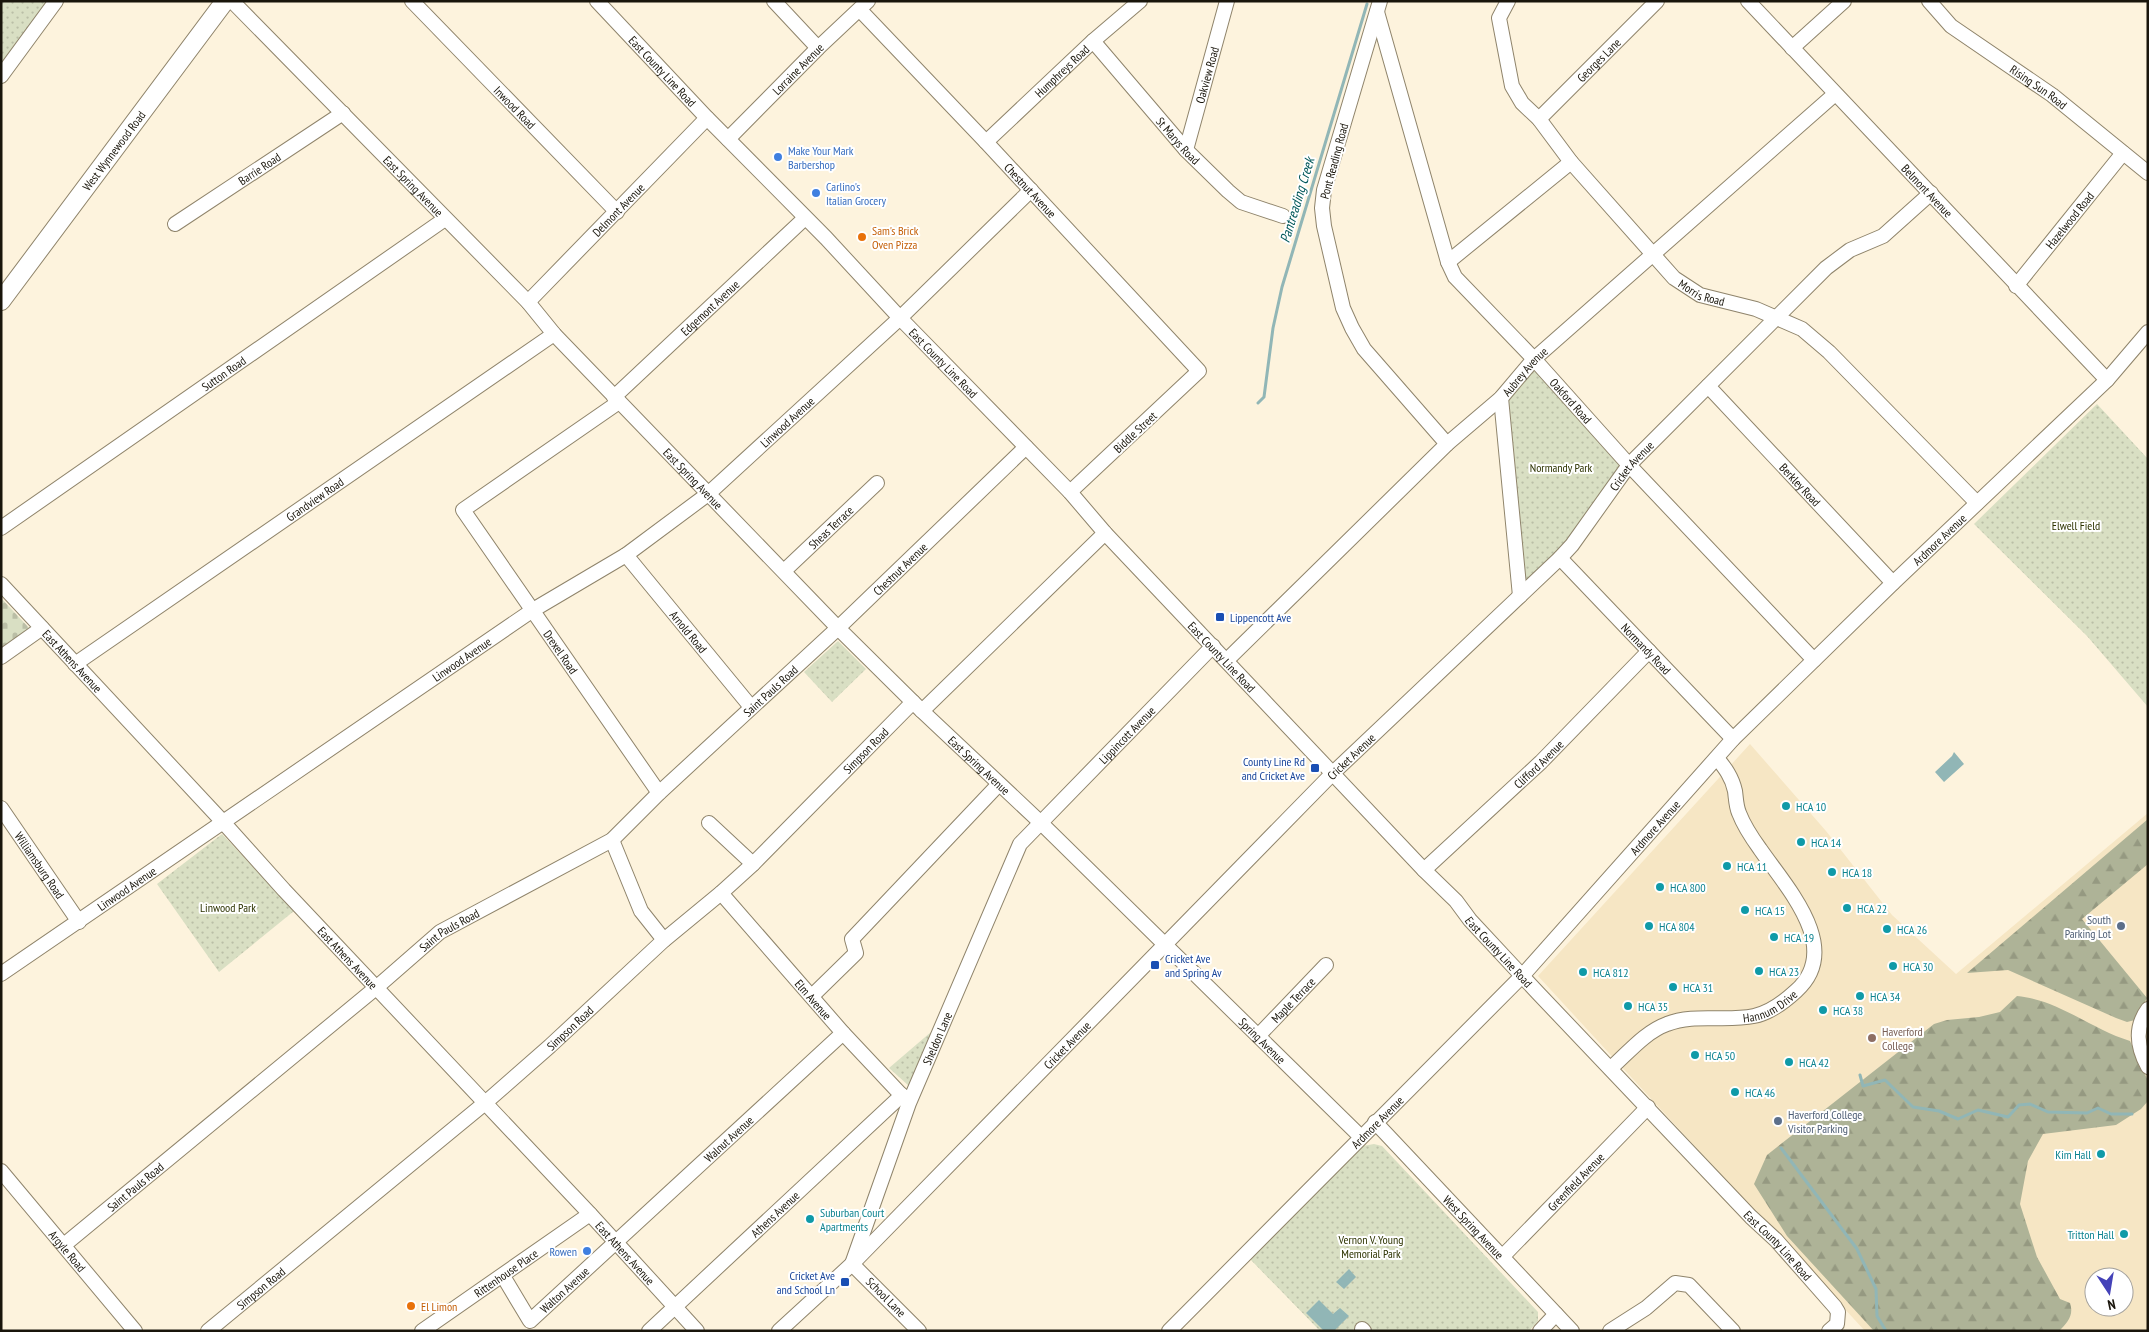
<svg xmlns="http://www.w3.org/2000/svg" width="2149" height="1332" font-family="'PT Sans Narrow',sans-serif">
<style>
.built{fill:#f6e6c4;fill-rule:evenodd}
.forest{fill:url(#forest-firs)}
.cemetery{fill:url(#cemetery-stones)}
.park{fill:url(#park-dots)}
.water{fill:#91b6b6}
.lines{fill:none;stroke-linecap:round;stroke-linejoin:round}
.stream{stroke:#91b6b6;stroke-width:3}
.minor-casing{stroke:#8f846b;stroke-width:16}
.major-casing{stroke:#8f846b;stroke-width:20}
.minor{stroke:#fff;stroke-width:14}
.major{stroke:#fff;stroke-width:18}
.shop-dot{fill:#3f7fe0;stroke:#fff;stroke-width:2}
.food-dot{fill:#e8710a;stroke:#fff;stroke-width:2}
.transit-dot{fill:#1a4fb4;stroke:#fff;stroke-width:2}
.culture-dot{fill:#0f9aa8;stroke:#fff;stroke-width:2}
.service-dot{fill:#5c6f8a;stroke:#fff;stroke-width:2}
.education-dot{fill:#8d6e63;stroke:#fff;stroke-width:2}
.labels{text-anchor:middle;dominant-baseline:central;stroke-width:4;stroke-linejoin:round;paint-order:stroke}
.street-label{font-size:12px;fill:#19150b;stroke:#fff}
.shop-label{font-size:12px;fill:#366cbe;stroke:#fff;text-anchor:start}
.food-label{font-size:12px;fill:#c56008;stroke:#fff;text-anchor:start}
.park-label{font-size:12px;fill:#2d3300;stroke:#fff}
.transit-label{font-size:12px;fill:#164399;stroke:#fff;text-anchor:start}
.culture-label{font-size:12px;fill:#0d838f;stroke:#fff;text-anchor:start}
.service-label{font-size:12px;fill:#4e5e75;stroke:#fff;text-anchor:end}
.education-label{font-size:12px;fill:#785e54;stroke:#fff;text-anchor:start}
.water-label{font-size:14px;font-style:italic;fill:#015759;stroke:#fff}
</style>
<defs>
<pattern id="forest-firs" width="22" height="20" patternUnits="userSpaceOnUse" patternTransform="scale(1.25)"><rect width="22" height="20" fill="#aeb397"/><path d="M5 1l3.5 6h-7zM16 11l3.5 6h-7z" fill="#959981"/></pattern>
<pattern id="cemetery-stones" width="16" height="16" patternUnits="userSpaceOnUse" patternTransform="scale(1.25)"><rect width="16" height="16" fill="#d9dfc3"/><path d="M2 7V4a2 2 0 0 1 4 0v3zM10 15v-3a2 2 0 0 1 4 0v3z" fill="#babea6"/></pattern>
<pattern id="park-dots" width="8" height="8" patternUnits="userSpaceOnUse" patternTransform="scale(1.25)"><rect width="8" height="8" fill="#d9dfc3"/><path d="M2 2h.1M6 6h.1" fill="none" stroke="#babea6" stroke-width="1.8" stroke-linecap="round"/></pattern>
</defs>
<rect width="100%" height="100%" fill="#fdf3dd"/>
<path class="built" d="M 1750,744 L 1826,831 L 1892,915 L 1956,974 L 2148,813 L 2148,1331 L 1865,1331 L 1538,976 ZM 2094,1277 L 2124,1277 L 2124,1307 L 2094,1307 Z"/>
<path class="forest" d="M 2148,819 L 2148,864 L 2082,919 L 2147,998 L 2135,1020 L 2127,1022 L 2116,1018 L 2008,970 L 1967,973 Z
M 2017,996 C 2059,1000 2091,1029 2130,1041 L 2148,1081 L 2148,1101 L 2141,1109 L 2116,1125 L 2043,1134 L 2028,1161 L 2020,1204 L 2037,1257 L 2060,1299 L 2070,1303 C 2074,1315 2068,1322 2059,1331 L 1874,1331 L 1787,1236 L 1754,1184 L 1767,1155 L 1934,1024 L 1947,1020 L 1979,1017 L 2000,1012 Z"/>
<path class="cemetery" d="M 1,598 L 31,630 L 1,650 Z"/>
<path class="park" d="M 1,1 L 49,1 L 1,67 Z
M 1534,359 L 1629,465 L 1572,545 L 1520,596 L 1501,398 Z
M 2097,404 L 2148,459 L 2148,707 L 2087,636 L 1974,524 Z
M 838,641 L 866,669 L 832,702 L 804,672 Z
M 222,834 L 294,911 L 219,972 L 157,884 Z
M 931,1032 L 909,1086 L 889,1068 Z
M 1374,1144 L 1382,1146 L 1538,1312 L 1538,1321 L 1529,1331 L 1373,1331 L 1364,1322 L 1355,1331 L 1320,1331 L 1250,1259 L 1363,1146 Z"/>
<path class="water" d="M 1954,752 L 1964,764 L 1944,782 L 1935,772 L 1952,756 Z
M 1349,1269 L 1356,1277 L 1344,1289 L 1336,1282 Z
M 1319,1300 L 1333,1314 L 1340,1308 L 1349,1316 L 1334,1331 L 1324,1331 L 1306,1313 Z"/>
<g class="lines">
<path class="stream" d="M 1258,403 L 1264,397 L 1273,328 L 1282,287 L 1367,4
M 1860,1075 L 1863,1086 L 1885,1080 L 1913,1107 L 1939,1111 L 1958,1119 L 1978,1110 L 2008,1117 L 2019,1105 L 2030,1104 L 2048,1112 L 2087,1113 L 2098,1108 L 2111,1114 L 2132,1114
M 1781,1148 L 1857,1249 L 1876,1289 L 1877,1316 L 1886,1331"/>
<g class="minor-casing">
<g id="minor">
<path id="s1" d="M 232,1 L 528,302 L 554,334 L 838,628 L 922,711 L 1040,822 L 1361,1137"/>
<path id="s2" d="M 412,1 L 617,212"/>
<path id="s3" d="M 597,1 L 707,118 L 826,238 L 900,318 L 1070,492 L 1105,533 L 1424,870 L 1456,901 L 1470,920 L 1538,993 L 1751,1217 L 1776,1240 L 1835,1307 L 1838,1312 L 1837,1324 L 1829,1331"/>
<path d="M 774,1 L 818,48"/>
<path d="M 1380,1 L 1324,190 L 1322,208 L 1324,226 L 1343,308 L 1352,328 L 1364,349 L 1447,444"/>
<path id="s4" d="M 1508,1 L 1499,18 L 1512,86 L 1522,103 L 1539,119 L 1571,162 L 1674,278 L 1700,295 L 1756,309 L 1802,329 L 1829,352 L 1977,503"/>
<path id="s5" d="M 1748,1 L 2107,380"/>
<path id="s6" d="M 1929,1 L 1951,26 L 2052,95 L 2148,173"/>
<path id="s7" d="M 860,10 L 986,142 L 1199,371 L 1070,492"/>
<path id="s8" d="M 1377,12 L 1448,262 L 1455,277 L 1534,359 L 1629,465 L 1814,660"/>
<path id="s9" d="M 1093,41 L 1186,150 L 1228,191 L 1241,202 L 1283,216"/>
<path d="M 1792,48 L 1844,1"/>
<path d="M 1,76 L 56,1"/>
<path id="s10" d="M 1539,119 L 1657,1"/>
<path id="s11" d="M 728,139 L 818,48 L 868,1"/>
<path id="s12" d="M 986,142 L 1093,41 L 1140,1"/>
<path id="s13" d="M 1186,150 L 1227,1"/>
<path id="s14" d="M 175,224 L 343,113"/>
<path d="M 1448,262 L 1571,162"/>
<path id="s15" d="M 2016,286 L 2123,153"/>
<path id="s16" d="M 528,302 L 707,118"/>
<path id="s17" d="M 1708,386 L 1893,583"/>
<path id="s18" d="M 614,397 L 805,218"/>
<path d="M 1501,398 L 1520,596"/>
<path id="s19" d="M 619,402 L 463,510 L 659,793"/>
<path id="s20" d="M 1,528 L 445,219"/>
<path id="s21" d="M 626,555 L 751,707"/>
<path id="s22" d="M 1560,558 L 1733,739"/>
<path id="s23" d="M 784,571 L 877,483"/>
<path id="s24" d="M 1,584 L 223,822 L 284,890 L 590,1214 L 697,1331"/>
<path d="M 1,657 L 42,628"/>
<path id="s25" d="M 1227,660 L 1447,444 L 1501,398 L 1534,359 L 1835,94"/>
<path id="s26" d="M 75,664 L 554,334"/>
<path d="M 922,711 L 1105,533"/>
<path id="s27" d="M 1,808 L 79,922"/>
<path d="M 709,823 L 753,864"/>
<path d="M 612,840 L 641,911 L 664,940"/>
<path id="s28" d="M 1424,870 L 1541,762 L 1649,651"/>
<path id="s29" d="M 721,893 L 843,1033 L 907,1101"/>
<path id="s30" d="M 1,974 L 533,610 L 626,555 L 708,494 L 900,318 L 1031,190"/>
<path d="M 812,996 L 856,953 L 852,939 L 999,784"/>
<path d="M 2148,1009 C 2134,1028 2137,1047 2148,1067"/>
<path id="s31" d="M 1259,1035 L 1326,965"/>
<path id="s32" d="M 1611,1068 C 1628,1053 1645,1032 1667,1024 C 1694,1013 1725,1022 1754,1016 C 1770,1013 1784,1002 1796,991 C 1844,948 1786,887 1760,849 C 1752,838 1744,826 1739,813 C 1736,806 1736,798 1735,791 C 1732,777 1725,768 1717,758"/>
<path id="s33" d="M 1375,1122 L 1572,1331"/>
<path id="s34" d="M 1,1171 L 135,1331"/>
<path id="s35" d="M 64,1245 L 377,987 L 440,932 L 612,840 L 659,793 L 838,628 L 1026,447"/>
<path id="s36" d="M 1503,1256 L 1648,1107"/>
<path id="s37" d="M 503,1276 L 530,1321 L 843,1033"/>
<path d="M 1362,1329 L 1364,1331"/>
<path id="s38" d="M 208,1331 L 485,1103 L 550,1046 L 664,940 L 721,893 L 753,864 L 913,702"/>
<path id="s39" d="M 422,1331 L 590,1214"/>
<path id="s40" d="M 649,1331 L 902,1095"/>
<path id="s41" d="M 779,1331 L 852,1264 L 1333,773 L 1560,558 L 1572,545 L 1629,465 L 1826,268 L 1850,250 L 1883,236 L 1931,193"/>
<path id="s42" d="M 919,1331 L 852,1264 L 909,1103 L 1020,844 L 1213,646"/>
<path id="s43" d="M 1169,1331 L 1523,975 L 1733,739 L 1893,583 L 2107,380 L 2148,332"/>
<path d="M 1540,1331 L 1556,1314"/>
<path d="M 1610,1331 L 1646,1308 L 1675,1283 L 1689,1285 L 1733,1331"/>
</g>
</g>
<g class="major-casing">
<g id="major">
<path id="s44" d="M 1,301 L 225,1"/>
</g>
</g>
<use href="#minor" class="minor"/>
<use href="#major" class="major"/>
</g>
<g class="shop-dot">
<circle cx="778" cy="157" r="5"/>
<circle cx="816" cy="193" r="5"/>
<circle cx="587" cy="1251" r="5"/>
</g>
<g class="food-dot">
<circle cx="862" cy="237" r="5"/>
<circle cx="411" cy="1306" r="5"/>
</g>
<g class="transit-dot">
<rect x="1215" y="612" width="10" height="10" rx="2.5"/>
<rect x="1310" y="763" width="10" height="10" rx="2.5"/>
<rect x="1150" y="960" width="10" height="10" rx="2.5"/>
<rect x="840" y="1277" width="10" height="10" rx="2.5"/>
</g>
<g class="culture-dot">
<circle cx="1786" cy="806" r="5"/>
<circle cx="1801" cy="842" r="5"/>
<circle cx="1727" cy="866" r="5"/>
<circle cx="1832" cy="872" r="5"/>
<circle cx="1660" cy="887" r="5"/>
<circle cx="1847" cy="908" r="5"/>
<circle cx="1745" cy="910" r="5"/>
<circle cx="1649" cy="926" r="5"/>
<circle cx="1887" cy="929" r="5"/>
<circle cx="1774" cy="937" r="5"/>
<circle cx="1893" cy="966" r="5"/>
<circle cx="1759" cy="971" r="5"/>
<circle cx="1583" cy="972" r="5"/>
<circle cx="1673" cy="987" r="5"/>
<circle cx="1860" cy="996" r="5"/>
<circle cx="1628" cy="1006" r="5"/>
<circle cx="1823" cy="1010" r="5"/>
<circle cx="1695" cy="1055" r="5"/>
<circle cx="1789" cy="1062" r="5"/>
<circle cx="1735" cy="1092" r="5"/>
<circle cx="2101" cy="1154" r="5"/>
<circle cx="810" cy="1219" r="5"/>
<circle cx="2124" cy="1234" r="5"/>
</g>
<g class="service-dot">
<circle cx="2121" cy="926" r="5"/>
<circle cx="1778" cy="1121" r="5"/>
</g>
<circle class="education-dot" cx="1872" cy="1038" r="5"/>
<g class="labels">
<g class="street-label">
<text stroke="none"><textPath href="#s10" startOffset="84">Georges Lane</textPath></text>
<text stroke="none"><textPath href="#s11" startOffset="99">Lorraine Avenue</textPath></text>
<text stroke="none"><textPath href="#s12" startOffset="104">Humphreys Road</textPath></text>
<text stroke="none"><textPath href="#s3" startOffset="96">East County Line Road</textPath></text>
<text stroke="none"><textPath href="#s13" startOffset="78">Oakview Road</textPath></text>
<text stroke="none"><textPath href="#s6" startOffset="140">Rising Sun Road</textPath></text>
<text stroke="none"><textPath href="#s2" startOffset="148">Inwood Road</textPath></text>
<text stroke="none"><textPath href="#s9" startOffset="131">St Marys Road</textPath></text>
<text stroke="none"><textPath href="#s44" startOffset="188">West Wynnewood Road</textPath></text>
<text transform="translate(1334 161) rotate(-75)">Pont Reading Road</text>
<text stroke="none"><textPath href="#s14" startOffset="101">Barrie Road</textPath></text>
<text stroke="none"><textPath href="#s1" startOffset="259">East Spring Avenue</textPath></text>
<text stroke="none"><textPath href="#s7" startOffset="248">Chestnut Avenue</textPath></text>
<text stroke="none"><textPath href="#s5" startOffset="261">Belmont Avenue</textPath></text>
<text stroke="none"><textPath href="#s16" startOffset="129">Delmont Avenue</textPath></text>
<text stroke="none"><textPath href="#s15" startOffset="85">Hazelwood Road</textPath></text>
<text stroke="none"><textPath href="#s4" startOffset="372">Morris Road</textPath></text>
<text stroke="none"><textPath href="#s18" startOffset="131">Edgemont Avenue</textPath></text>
<text stroke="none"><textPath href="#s3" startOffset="501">East County Line Road</textPath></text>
<text stroke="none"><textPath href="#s25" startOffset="415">Aubrey Avenue</textPath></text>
<text stroke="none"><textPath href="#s20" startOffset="271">Sutton Road</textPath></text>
<text stroke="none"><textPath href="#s8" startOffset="446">Oakford Road</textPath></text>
<text stroke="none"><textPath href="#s30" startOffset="962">Linwood Avenue</textPath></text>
<text transform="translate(1135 432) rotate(-43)">Biddle Street</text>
<text stroke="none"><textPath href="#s41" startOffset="1216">Cricket Avenue</textPath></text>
<text stroke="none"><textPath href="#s1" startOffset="664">East Spring Avenue</textPath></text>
<text stroke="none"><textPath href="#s17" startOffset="135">Berkley Road</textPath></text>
<text stroke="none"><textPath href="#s26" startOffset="291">Grandview Road</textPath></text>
<text stroke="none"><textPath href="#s23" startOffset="64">Sheas Terrace</textPath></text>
<text stroke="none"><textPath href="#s43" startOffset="1105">Ardmore Avenue</textPath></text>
<text stroke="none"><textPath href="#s35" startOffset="1080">Chestnut Avenue</textPath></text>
<text stroke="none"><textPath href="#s21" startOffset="99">Arnold Road</textPath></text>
<text stroke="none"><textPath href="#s22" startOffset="125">Normandy Road</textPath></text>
<text stroke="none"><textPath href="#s19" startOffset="362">Drexel Road</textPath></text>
<text stroke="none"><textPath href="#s3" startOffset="906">East County Line Road</textPath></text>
<text stroke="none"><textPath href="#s30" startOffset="558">Linwood Avenue</textPath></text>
<text stroke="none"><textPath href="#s24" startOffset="105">East Athens Avenue</textPath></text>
<text stroke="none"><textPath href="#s35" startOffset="902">Saint Pauls Road</textPath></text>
<text stroke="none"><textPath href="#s42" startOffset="700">Lippincott Avenue</textPath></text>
<text stroke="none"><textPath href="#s38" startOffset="878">Simpson Road</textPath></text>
<text stroke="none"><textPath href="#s41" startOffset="811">Cricket Avenue</textPath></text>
<text stroke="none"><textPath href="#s28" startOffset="156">Clifford Avenue</textPath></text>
<text stroke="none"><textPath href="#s1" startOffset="1069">East Spring Avenue</textPath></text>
<text stroke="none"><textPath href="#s43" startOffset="700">Ardmore Avenue</textPath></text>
<text stroke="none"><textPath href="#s27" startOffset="69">Williamsburg Road</textPath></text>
<text stroke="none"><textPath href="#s30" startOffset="152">Linwood Avenue</textPath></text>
<text stroke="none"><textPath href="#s35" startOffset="498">Saint Pauls Road</textPath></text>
<text stroke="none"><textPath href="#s3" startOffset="1311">East County Line Road</textPath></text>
<text stroke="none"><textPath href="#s24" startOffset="510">East Athens Avenue</textPath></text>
<text stroke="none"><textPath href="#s29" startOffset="141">Elm Avenue</textPath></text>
<text stroke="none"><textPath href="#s31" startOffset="49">Maple Terrace</textPath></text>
<text stroke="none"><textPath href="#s32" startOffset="178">Hannum Drive</textPath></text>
<text stroke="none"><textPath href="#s38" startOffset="472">Simpson Road</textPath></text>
<text stroke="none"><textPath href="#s42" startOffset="336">Sheldon Lane</textPath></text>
<text stroke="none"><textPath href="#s1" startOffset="1464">Spring Avenue</textPath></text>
<text stroke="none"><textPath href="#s41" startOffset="406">Cricket Avenue</textPath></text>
<text stroke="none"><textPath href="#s43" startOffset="295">Ardmore Avenue</textPath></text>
<text stroke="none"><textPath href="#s37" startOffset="322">Walnut Avenue</textPath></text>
<text stroke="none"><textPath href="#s36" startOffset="104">Greenfield Avenue</textPath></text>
<text stroke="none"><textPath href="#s35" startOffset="92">Saint Pauls Road</textPath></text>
<text stroke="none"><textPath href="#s40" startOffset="172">Athens Avenue</textPath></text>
<text stroke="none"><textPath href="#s33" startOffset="144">West Spring Avenue</textPath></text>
<text stroke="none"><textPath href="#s3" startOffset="1716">East County Line Road</textPath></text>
<text stroke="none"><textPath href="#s34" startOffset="104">Argyle Road</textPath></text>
<text stroke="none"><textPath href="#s24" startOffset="915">East Athens Avenue</textPath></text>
<text stroke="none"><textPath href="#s39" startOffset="102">Rittenhouse Place</textPath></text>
<text stroke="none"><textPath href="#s38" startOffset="68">Simpson Road</textPath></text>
<text stroke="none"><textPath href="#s37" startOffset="99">Walton Avenue</textPath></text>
<text transform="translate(886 1297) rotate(45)">School Lane</text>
</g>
<g class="shop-label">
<text x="788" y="150">Make Your Mark<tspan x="788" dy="14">Barbershop</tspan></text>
<text x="826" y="186">Carlino's<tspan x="826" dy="14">Italian Grocery</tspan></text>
<text x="577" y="1251" text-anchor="end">Rowen</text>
</g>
<g class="food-label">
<text x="872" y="230">Sam's Brick<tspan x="872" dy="14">Oven Pizza</tspan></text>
<text x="421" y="1306">El Limon</text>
</g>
<g class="park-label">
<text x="1561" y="467">Normandy Park</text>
<text x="2076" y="525">Elwell Field</text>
<text x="228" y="907">Linwood Park</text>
<text x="1371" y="1239">Vernon V. Young<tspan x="1371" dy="14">Memorial Park</tspan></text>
</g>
<g class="transit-label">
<text x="1230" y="617">Lippencott Ave</text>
<text x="1305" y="761" text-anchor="end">County Line Rd<tspan x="1305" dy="14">and Cricket Ave</tspan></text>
<text x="1165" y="958">Cricket Ave<tspan x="1165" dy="14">and Spring Av</tspan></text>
<text x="835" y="1275" text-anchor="end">Cricket Ave<tspan x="835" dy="14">and School Ln</tspan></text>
</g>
<g class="culture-label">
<text x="1796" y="806">HCA 10</text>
<text x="1811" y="842">HCA 14</text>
<text x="1737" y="866">HCA 11</text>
<text x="1842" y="872">HCA 18</text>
<text x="1670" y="887">HCA 800</text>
<text x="1857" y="908">HCA 22</text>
<text x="1755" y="910">HCA 15</text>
<text x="1659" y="926">HCA 804</text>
<text x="1897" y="929">HCA 26</text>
<text x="1784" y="937">HCA 19</text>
<text x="1903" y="966">HCA 30</text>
<text x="1769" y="971">HCA 23</text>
<text x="1593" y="972">HCA 812</text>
<text x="1683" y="987">HCA 31</text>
<text x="1870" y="996">HCA 34</text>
<text x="1638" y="1006">HCA 35</text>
<text x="1833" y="1010">HCA 38</text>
<text x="1705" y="1055">HCA 50</text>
<text x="1799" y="1062">HCA 42</text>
<text x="1745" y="1092">HCA 46</text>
<text x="2091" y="1154" text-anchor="end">Kim Hall</text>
<text x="820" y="1212">Suburban Court<tspan x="820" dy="14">Apartments</tspan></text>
<text x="2114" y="1234" text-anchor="end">Tritton Hall</text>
</g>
<g class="service-label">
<text x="2111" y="919">South<tspan x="2111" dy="14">Parking Lot</tspan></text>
<text x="1788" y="1114" text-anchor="start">Haverford College<tspan x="1788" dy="14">Visitor Parking</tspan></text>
</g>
<g class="education-label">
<text x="1882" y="1031">Haverford<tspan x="1882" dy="14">College</tspan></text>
</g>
<g class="water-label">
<text transform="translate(1297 200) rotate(-73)">Pantreading Creek</text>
</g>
</g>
<rect width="2149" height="1332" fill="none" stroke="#19150b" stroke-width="5"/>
<g transform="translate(2109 1292) rotate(168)"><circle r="24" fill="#ffffff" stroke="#a3a19d"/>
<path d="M0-4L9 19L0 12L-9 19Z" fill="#4442b8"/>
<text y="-8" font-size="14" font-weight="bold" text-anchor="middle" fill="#19150b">N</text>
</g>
</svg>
